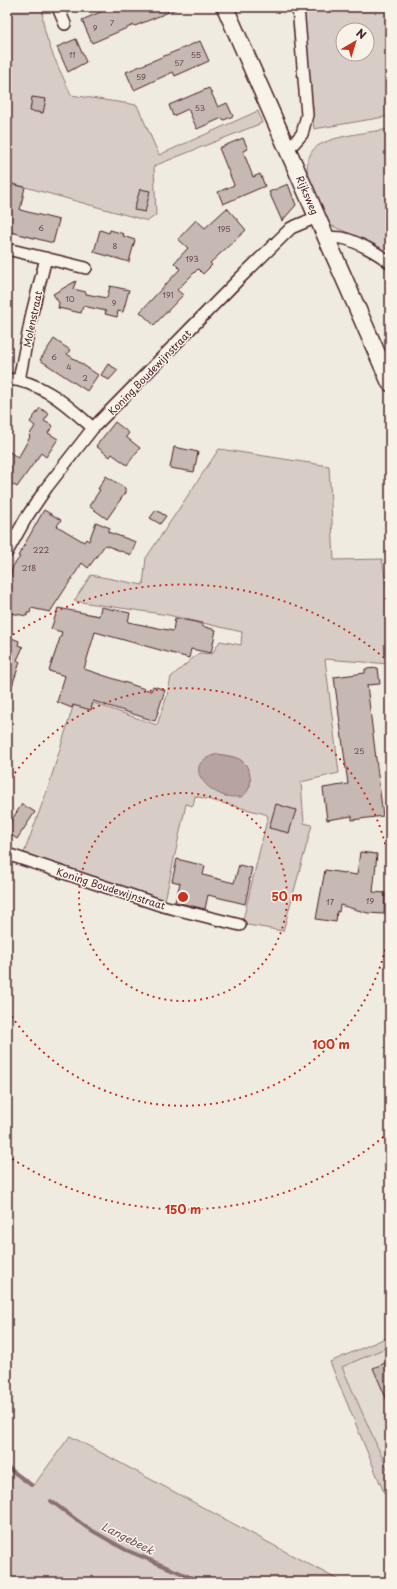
<svg xmlns="http://www.w3.org/2000/svg" width="397" height="1589" font-family="'Playpen Sans',sans-serif">
<style>
.built{fill:#e3dcd2}
.green{fill:#d8cdc6;stroke:#917678;fill-rule:evenodd}
.water{fill:#b7a4a2;stroke:#8b6f72}
.lines{fill:none;stroke-linecap:round;stroke-linejoin:round}
.stream{stroke:#8b6f72;stroke-width:4}
.building{fill:#c6b8b3;stroke:#4a1f2b}
.street-casing{stroke:#4a1f2b;stroke-width:14}
.secondary-casing{stroke:#4a1f2b;stroke-width:19}
.street{stroke:#f7f3e8;stroke-width:11}
.secondary{stroke:#f7f3e8;stroke-width:16}
.ring{fill:none;stroke:#c8321e;stroke-width:2;stroke-dasharray:2 4}
.labels{text-anchor:middle;dominant-baseline:central;stroke-width:3;stroke-linejoin:round;paint-order:stroke}
.number-label{font-size:8px;fill:#69454d}
.street-label{font-size:10px;fill:#4a1f2b;stroke:#f7f3e8}
.water-label{font-size:11px;font-style:italic;fill:#704e55;stroke:#f7f3e8}
.centre{fill:#c8321e;stroke:#f7f3e8;stroke-width:2}
.ring-label{font-size:12px;text-anchor:middle;font-weight:bold;fill:#c8321e;stroke:#f7f3e8;stroke-width:3;stroke-linejoin:round;paint-order:stroke}
</style>
<rect width="100%" height="100%" fill="#f0ebe0"/>
<filter id="ink" filterUnits="userSpaceOnUse"><feTurbulence type="fractalNoise" baseFrequency=".025" numOctaves="2"/><feDisplacementMap in="SourceGraphic" scale="8" xChannelSelector="R" yChannelSelector="G"/><feConvolveMatrix kernelMatrix="1 2 1 2 8 2 1 2 1" color-interpolation-filters="sRGB"/></filter>
<g filter="url(#ink)">
<path class="built" d="M 390,1346 L 390,1475 L 342,1366 Z"/>
<path class="green" d="M 7,7 L 43,7 C 39,33 61,71 71,95 L 137,105 L 159,155 L 258,111 L 262,123 L 154,166 L 156,215 L 148,221 L 7,182 Z
M 302,7 L 390,7 L 390,116 L 314,129 ZM 343,30 L 367,30 L 367,54 L 343,54 Z
M 390,129 L 390,256 L 373,244 L 330,225 C 323,211 314,198 309,184 C 306,173 306,157 314,149 C 326,136 372,132 390,129 Z
M 219,449 L 329,466 L 334,560 L 382,559 L 390,608 L 390,664 L 325,659 L 339,773 L 301,782 L 304,823 L 312,825 L 283,931 L 242,924 L 268,816 L 265,814 L 195,796 L 193,806 L 186,804 L 164,905 L 24,853 L 48,788 L 76,697 L 157,725 L 167,696 L 171,677 L 199,653 L 212,654 L 220,641 L 241,645 L 242,632 L 168,615 L 74,601 L 91,575 L 143,585 L 146,558 ZM 218,754 C 241,758 249,759 250,786 L 224,795 L 206,783 Z
M 390,1336 L 390,1346 L 342,1367 L 390,1475 L 390,1507 L 330,1362 Z
M 70,1436 L 342,1582 L 7,1582 L 7,1465 L 34,1485 Z"/>
<path class="water" d="M 218,754 C 225,756 236,756 242,761 C 250,767 253,782 248,790 C 247,793 243,795 241,797 C 236,797 231,797 225,796 C 203,789 182,762 218,754 Z"/>
<g class="lines">
<path class="stream" d="M 7,1467 L 31,1485
M 51,1501 L 86,1527 L 126,1550 L 202,1582"/>
</g>
<path class="building" d="M 112,7 L 181,7 L 135,26 L 134,25 L 92,43 L 82,20 Z
M 76,39 L 86,62 L 68,72 L 57,47 Z
M 200,41 L 209,61 L 175,76 L 173,72 L 134,90 L 126,72 Z
M 209,88 L 218,107 L 227,103 L 233,116 L 224,120 L 222,118 L 197,129 L 188,109 L 173,116 L 169,105 Z
M 32,97 L 46,99 L 43,113 L 30,111 Z
M 243,138 L 248,149 L 243,151 L 253,177 L 260,174 L 265,186 L 223,204 L 218,192 L 234,185 L 219,148 Z
M 9,184 L 25,187 L 20,210 L 59,220 L 53,243 L 7,231 L 7,192 Z
M 288,184 L 296,205 L 282,221 L 269,192 Z
M 140,189 L 150,191 L 145,212 L 134,210 Z
M 227,208 L 246,230 L 210,263 L 212,265 L 203,274 L 198,269 L 177,290 L 183,295 L 154,325 L 140,312 L 180,269 L 174,263 L 188,248 L 178,239 L 196,220 L 205,228 Z
M 100,230 L 109,233 L 110,230 L 124,234 L 123,236 L 135,240 L 129,262 L 94,252 Z
M 76,281 L 73,289 L 86,292 L 86,294 L 107,298 L 110,286 L 129,290 L 123,312 L 118,311 L 117,317 L 105,314 L 106,311 L 83,306 L 81,313 L 58,308 L 59,303 L 53,294 Z
M 54,339 L 70,350 L 67,354 L 98,375 L 87,391 L 40,360 Z
M 108,364 L 118,370 L 109,380 L 101,375 Z
M 40,408 L 49,414 L 44,421 L 53,426 L 48,433 L 58,439 L 46,457 L 41,453 L 17,487 L 7,481 L 7,450 L 18,458 L 30,437 L 29,436 L 35,426 L 30,422 Z
M 115,422 L 129,433 L 126,437 L 140,448 L 127,465 L 112,454 L 110,457 L 96,446 Z
M 174,447 L 198,452 L 194,472 L 170,468 Z
M 106,476 L 125,488 L 125,493 L 107,519 L 89,506 L 100,490 L 98,489 Z
M 44,510 L 61,520 L 57,526 L 84,542 L 86,539 L 89,541 L 96,522 L 110,528 L 108,532 L 136,542 L 131,555 L 105,545 L 88,568 L 82,563 L 50,612 L 31,608 L 30,613 L 27,613 L 27,616 L 10,613 L 10,611 L 7,610 L 7,588 L 13,566 L 20,557 L 18,556 Z
M 156,510 L 166,516 L 160,524 L 150,518 Z
M 101,607 L 130,613 L 128,622 L 173,631 L 175,618 L 195,622 L 202,624 L 202,626 L 216,630 L 211,653 L 191,649 L 189,658 L 95,632 L 84,669 L 151,691 L 153,686 L 165,690 L 155,721 L 93,701 L 91,710 L 73,705 L 72,708 L 57,702 L 65,676 L 49,671 L 62,632 L 51,629 L 58,608 L 99,616 Z
M 7,636 L 19,641 L 18,645 L 23,647 L 17,660 L 20,662 L 9,695 L 7,695 Z
M 378,668 L 380,684 L 367,685 L 383,816 L 352,820 L 352,816 L 327,820 L 323,788 L 348,784 L 334,677 L 365,673 L 365,669 Z
M 22,804 L 35,812 L 17,839 L 7,832 L 7,827 Z
M 276,804 L 296,810 L 289,833 L 269,828 Z
M 360,852 L 377,854 L 373,892 L 385,893 L 384,914 L 368,913 L 340,905 L 339,912 L 337,911 L 336,922 L 316,919 L 325,870 L 357,875 Z
M 177,859 L 205,866 L 203,875 L 234,883 L 239,865 L 252,868 L 249,881 L 250,881 L 245,904 L 208,895 L 205,909 L 175,902 L 180,883 L 172,881 Z
M 390,1361 L 390,1407 L 373,1368 Z"/>
<g class="lines">
<g class="street-casing">
<path id="street" d="M 65,24 L 59,10 L 65,7
M 287,148 L 294,143 L 302,134 L 307,115 L 298,7
M 327,237 C 332,238 337,237 342,238 C 356,241 380,254 390,263
M 7,249 L 86,268
M 7,379 C 42,381 68,406 93,428
M 19,380 L 32,313 L 46,258
M 7,552 L 26,518 L 47,487 L 93,428 L 239,279 L 291,228 L 317,217
M 7,854 L 163,906 L 240,925"/>
</g>
<g class="secondary-casing">
<path id="secondary" d="M 225,7 L 390,383"/>
</g>
<use href="#street" class="street"/>
<use href="#secondary" class="secondary"/>
</g>
</g>
<g class="ring">
<circle cx="183" cy="897" r="104"/>
<path d="M390 926A209 209 0 0 1 8 1011M8 783A209 209 0 0 1 390 868"/>
<path d="M388 1133A313 313 0 0 1 8 1156M8 638A313 313 0 0 1 388 661"/>
</g>
<g class="labels">
<g class="number-label">
<text x="112" y="23">7</text>
<text x="95" y="28">9</text>
<text x="72" y="55">11</text>
<text x="196" y="55">55</text>
<text x="179" y="63">57</text>
<text x="141" y="77">59</text>
<text x="200" y="108">53</text>
<text x="41" y="228">6</text>
<text x="224" y="229">195</text>
<text x="115" y="246">8</text>
<text x="192" y="259">193</text>
<text x="168" y="295">191</text>
<text x="70" y="299">10</text>
<text x="114" y="303">9</text>
<text x="54" y="357">6</text>
<text x="69" y="367">4</text>
<text x="85" y="378">2</text>
<text x="41" y="550">222</text>
<text x="29" y="568">218</text>
<text x="359" y="751">25</text>
<text x="370" y="901">19</text>
<text x="330" y="902">17</text>
</g>
<g class="street-label">
<text transform="translate(308 195) rotate(67)">Rijksweg</text>
<text transform="translate(32 319) rotate(-78)">Molenstraat</text>
<text transform="translate(149 372) rotate(-46)">Koning Boudewijnstraat</text>
<text transform="translate(111 888) rotate(18)">Koning Boudewijnstraat</text>
</g>
<g class="water-label">
<text transform="translate(128 1538) rotate(27)">Langebeek</text>
</g>
</g>
<circle cx="183" cy="897" r="6" class="centre"/>
<g class="ring-label">
<text x="287" y="901">50 m</text>
<text x="331" y="1049">100 m</text>
<text x="183" y="1214">150 m</text>
</g>
<rect width="397" height="1589" fill="none" stroke="#f7f3e8" stroke-width="24"/>
<rect x="12" y="12" width="373" height="1565" fill="none" stroke="#4a1f2b" stroke-width="1.5" filter="url(#ink)"/>
<g transform="translate(355 42) rotate(38)"><circle r="19" fill="#f7f3e8" stroke="#b29e9c"/>
<path d="M0-3L7 15L0 10L-7 15Z" fill="#c8321e"/>
<text y="-6" font-size="11" font-weight="bold" text-anchor="middle" fill="#4a1f2b">N</text>
</g>
</svg>
